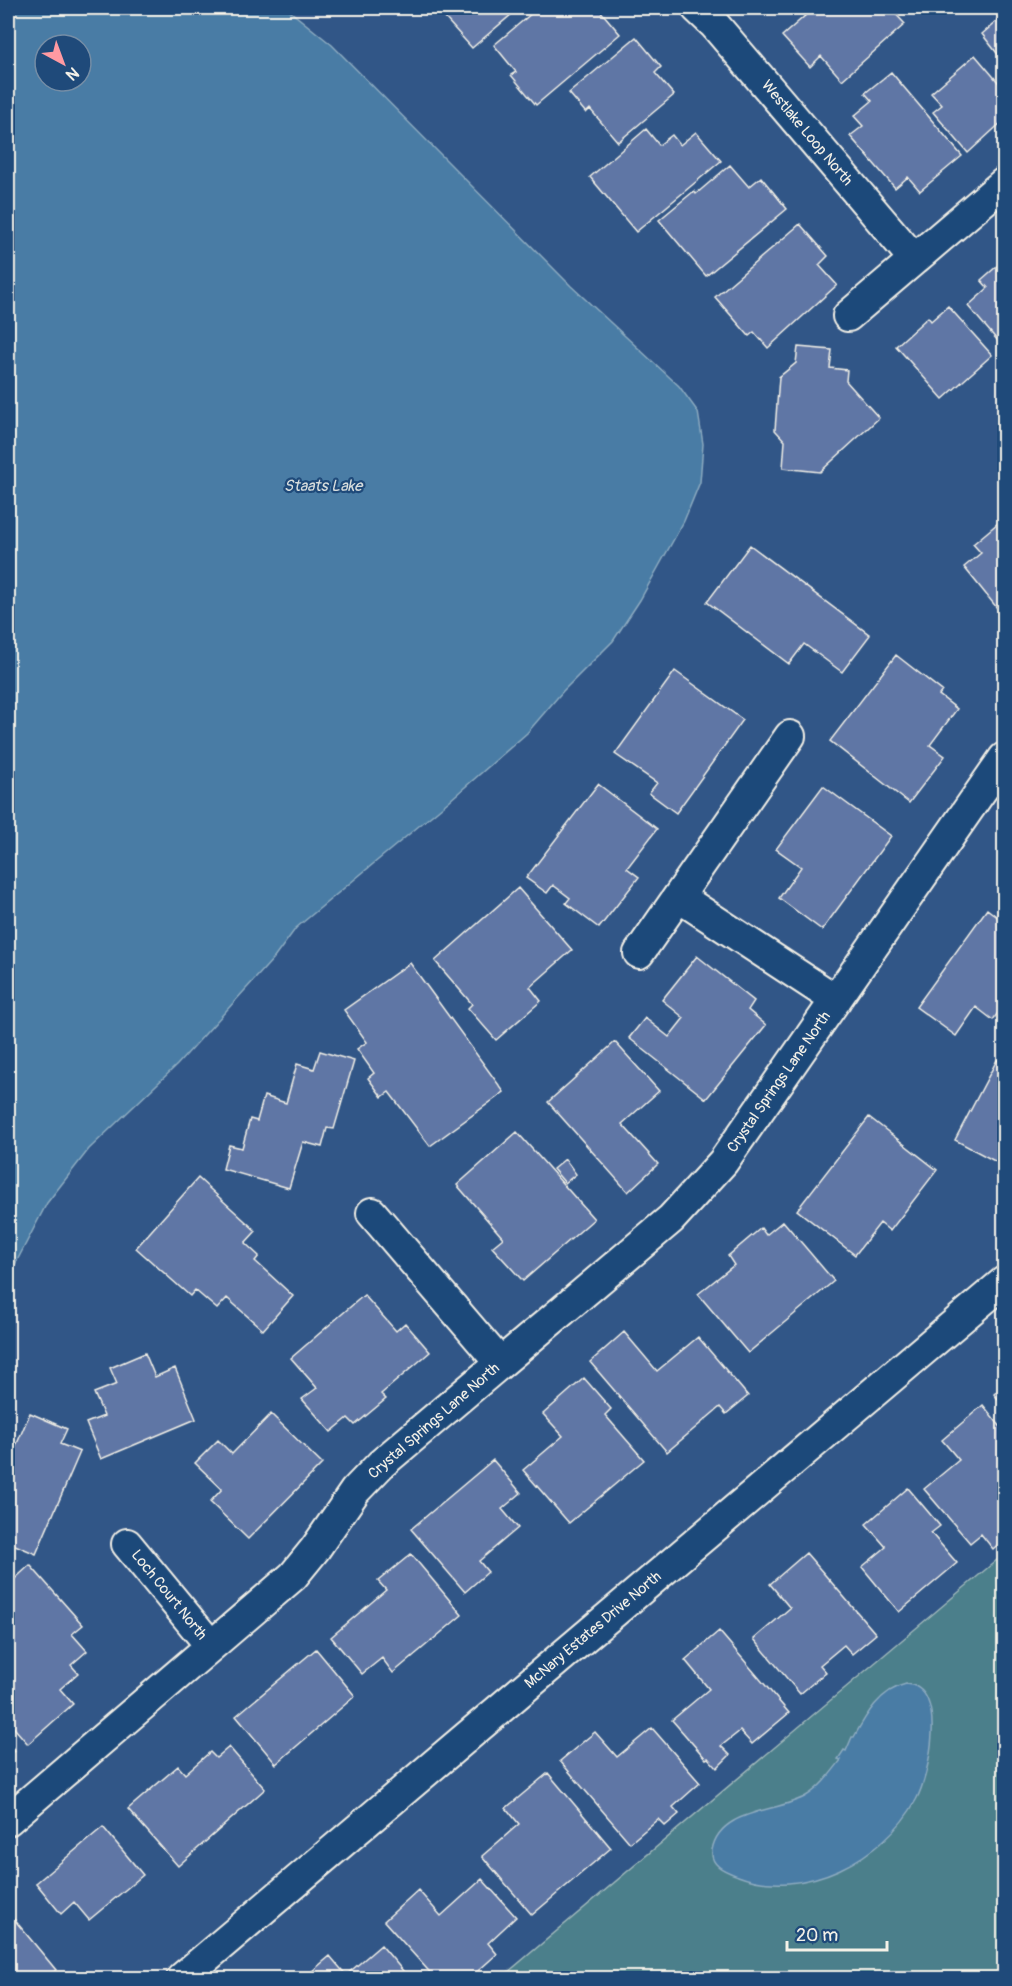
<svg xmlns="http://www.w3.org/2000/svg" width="1012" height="1986" font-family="Pangolin,sans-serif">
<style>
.green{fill:#4c7f8b;stroke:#a0b8ba;stroke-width:1.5}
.water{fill:#487ca5;stroke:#8dabc0;stroke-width:1.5;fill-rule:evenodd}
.building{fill:#5f76a5;stroke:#f4f1e8;stroke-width:1.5}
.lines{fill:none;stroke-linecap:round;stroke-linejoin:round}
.street-casing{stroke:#f4f1e8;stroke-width:34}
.street{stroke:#1f4a7a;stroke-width:30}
.labels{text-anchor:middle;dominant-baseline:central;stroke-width:4.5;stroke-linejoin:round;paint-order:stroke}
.street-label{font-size:15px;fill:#f4f1e8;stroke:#1f4a7a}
.water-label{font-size:16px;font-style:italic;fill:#dadfde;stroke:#1f4a7a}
</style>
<rect width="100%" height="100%" fill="#315687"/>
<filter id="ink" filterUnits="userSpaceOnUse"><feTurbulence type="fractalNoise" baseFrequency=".0167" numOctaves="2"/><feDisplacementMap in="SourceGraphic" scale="12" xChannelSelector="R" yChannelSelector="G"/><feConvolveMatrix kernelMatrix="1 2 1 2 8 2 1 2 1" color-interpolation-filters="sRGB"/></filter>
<g filter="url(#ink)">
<path class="green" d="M 1004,1554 L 1004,1977 L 501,1978 Z"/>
<path class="water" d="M 8,8 L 286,8 L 332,45 L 571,286 L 679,386 L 698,412 L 703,444 L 700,482 L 684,521 L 640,600 L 613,641 L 563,691 L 527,733 L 449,801 L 296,928 L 274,958 L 177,1065 L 89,1149 L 47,1203 L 8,1278 ZM 45,45 L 81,45 L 81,81 L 45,81 Z
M 906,1684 C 949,1686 929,1777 916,1800 C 884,1859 803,1901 738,1876 C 725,1871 710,1866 712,1850 C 720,1808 777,1813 806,1796 C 820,1788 831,1773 841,1760 L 838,1759 L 844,1750 L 846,1751 L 852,1737 L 854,1737 C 866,1715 880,1690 906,1684 Z"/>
<path class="building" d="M 436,8 L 519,8 L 472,48 Z
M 538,8 L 598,8 L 620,34 L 536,105 L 511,75 L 516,72 L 494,45 Z
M 814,8 L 890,8 L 905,24 L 842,80 L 821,56 L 810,67 L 782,36 Z
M 1004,15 L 1004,62 L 982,34 Z
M 636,37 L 661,67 L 655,73 L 674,95 L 618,142 L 590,109 L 586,113 L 569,93 Z
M 975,55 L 1004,89 L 1004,120 L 968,153 L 933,112 L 942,105 L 931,93 Z
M 891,72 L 962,156 L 920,191 L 908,177 L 895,188 L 850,136 L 863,126 L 854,116 L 872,101 L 865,93 Z
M 646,129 L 659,145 L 672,135 L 680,145 L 696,132 L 721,161 L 636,232 L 590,177 Z
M 730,165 L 749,187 L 761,177 L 787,209 L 706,276 L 659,220 L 694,191 L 696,194 Z
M 800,224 L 828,256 L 819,265 L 837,285 L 768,348 L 754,332 L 749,336 L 715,297 Z
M 1004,260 L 1004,348 L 968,306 L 988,288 L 981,280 Z
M 948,306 L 992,355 L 943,399 L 896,346 L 928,317 L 931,321 Z
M 798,347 L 832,350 L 830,368 L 847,370 L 846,381 L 879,418 L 820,472 L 783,468 L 785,441 L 775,430 L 779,377 L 796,363 Z
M 1004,518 L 1004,602 L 997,608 L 964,567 L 981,553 L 973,544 Z
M 750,545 L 870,635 L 842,672 L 804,644 L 789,664 L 707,602 Z
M 896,655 L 942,691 L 939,695 L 957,709 L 930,745 L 945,756 L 909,803 L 830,741 Z
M 675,671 L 743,720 L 676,813 L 649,793 L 657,783 L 615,754 Z
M 598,784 L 657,829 L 627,868 L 639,877 L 599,928 L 566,903 L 570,898 L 553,885 L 547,893 L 526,878 Z
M 823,786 L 891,836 L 822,930 L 779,898 L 801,867 L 776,849 Z
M 518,888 L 572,950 L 530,987 L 541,1001 L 496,1040 L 468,1008 L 472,1004 L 435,961 Z
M 987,909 L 1004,922 L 1004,1004 L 993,1020 L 976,1007 L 956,1036 L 916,1007 Z
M 697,956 L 754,1001 L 748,1010 L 766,1025 L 706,1099 L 629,1038 L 645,1018 L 669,1037 L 684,1018 L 662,1000 Z
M 410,963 L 504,1092 L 430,1146 L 389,1092 L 382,1097 L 368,1078 L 374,1073 L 357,1049 L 367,1042 L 344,1010 Z
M 615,1042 L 659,1091 L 622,1124 L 658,1164 L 628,1192 L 548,1102 Z
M 320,1051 L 354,1061 L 334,1129 L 327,1128 L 322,1147 L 303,1142 L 289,1188 L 223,1169 L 229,1145 L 242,1148 L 250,1119 L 257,1121 L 264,1096 L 286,1103 L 297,1064 L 314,1069 Z
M 1004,1058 L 1004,1166 L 955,1140 L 997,1060 L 1002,1062 Z
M 869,1117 L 937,1170 L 890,1231 L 880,1223 L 855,1255 L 797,1210 Z
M 517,1132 L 594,1219 L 523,1281 L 492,1247 L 503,1238 L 457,1185 Z
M 565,1159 L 576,1174 L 565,1183 L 553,1169 Z
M 198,1178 L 256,1231 L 245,1243 L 259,1256 L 255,1261 L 293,1296 L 263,1330 L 227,1298 L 217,1309 L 195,1290 L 190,1296 L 136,1248 Z
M 783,1221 L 834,1281 L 748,1353 L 698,1294 L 734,1265 L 728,1256 L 761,1228 L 766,1235 Z
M 364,1295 L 396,1331 L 405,1323 L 430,1352 L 381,1394 L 386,1399 L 355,1425 L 348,1418 L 331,1432 L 302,1399 L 317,1388 L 291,1358 Z
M 624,1332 L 657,1371 L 698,1337 L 748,1396 L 726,1414 L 720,1407 L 667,1452 L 590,1362 Z
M 145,1353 L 155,1377 L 175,1368 L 196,1419 L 101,1459 L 86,1423 L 104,1416 L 94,1393 L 117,1384 L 110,1368 Z
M 584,1378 L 611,1409 L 605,1415 L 644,1460 L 569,1523 L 523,1470 L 563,1436 L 543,1414 Z
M 1004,1385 L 1004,1407 L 994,1394 Z
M 983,1405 L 1004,1431 L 1004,1539 L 993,1549 L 981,1534 L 970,1543 L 924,1489 L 959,1460 L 942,1440 Z
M 30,1413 L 67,1429 L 60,1444 L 80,1452 L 36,1554 L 8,1542 L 8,1465 Z
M 271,1414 L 322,1464 L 248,1539 L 210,1502 L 222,1489 L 195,1463 L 218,1440 L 232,1454 Z
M 493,1460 L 521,1493 L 502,1509 L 518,1528 L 479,1561 L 488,1572 L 465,1592 L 411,1529 Z
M 908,1488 L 940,1526 L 931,1533 L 957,1563 L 899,1612 L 862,1567 L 886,1547 L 866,1524 Z
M 806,1553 L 876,1634 L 852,1654 L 844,1645 L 820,1665 L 826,1672 L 800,1694 L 754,1639 L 790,1608 L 770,1584 Z
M 411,1554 L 462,1615 L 393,1673 L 382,1658 L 362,1674 L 331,1637 L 386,1590 L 378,1581 Z
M 30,1565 L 83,1625 L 72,1634 L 87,1651 L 71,1665 L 78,1673 L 60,1689 L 73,1704 L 28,1744 L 8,1721 L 8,1585 Z
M 719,1631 L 789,1713 L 752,1744 L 740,1731 L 721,1746 L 730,1755 L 717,1768 L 708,1758 L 706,1759 L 672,1720 L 709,1689 L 685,1660 Z
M 316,1649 L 355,1696 L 276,1764 L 236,1716 Z
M 652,1728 L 700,1783 L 673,1807 L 679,1814 L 665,1826 L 658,1819 L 630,1843 L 560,1761 L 595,1732 L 617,1757 Z
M 8,1742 L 15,1751 L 8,1757 Z
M 229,1747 L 265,1789 L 178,1866 L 128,1809 L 178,1766 L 185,1774 L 210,1752 L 216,1758 Z
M 548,1773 L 611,1848 L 532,1915 L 482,1856 L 519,1824 L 506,1808 Z
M 103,1827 L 143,1875 L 89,1920 L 74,1902 L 61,1914 L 36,1883 Z
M 482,1879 L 516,1917 L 488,1943 L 497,1954 L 470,1978 L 435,1978 L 384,1921 L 418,1890 L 441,1916 Z
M 8,1912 L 56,1970 L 46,1978 L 8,1978 Z
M 381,1945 L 409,1978 L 304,1978 L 330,1956 L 346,1975 Z"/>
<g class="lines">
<g class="street-casing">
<path id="street" d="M 697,8 L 714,24 L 914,259
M 848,316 L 1004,183
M 679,897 L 836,1000
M 639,953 L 790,736
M 372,1213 L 500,1363
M 127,1544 L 211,1646
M 8,1820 L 293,1576 L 315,1549 L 355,1491 L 381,1464 L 671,1219 L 723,1162 L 1004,758
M 182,1978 L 1004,1282"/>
</g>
<use href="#street" class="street"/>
</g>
</g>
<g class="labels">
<g class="street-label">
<text transform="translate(807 133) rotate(50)">Westlake Loop North</text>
<text transform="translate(779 1082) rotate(-55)">Crystal Springs Lane North</text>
<text transform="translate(434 1421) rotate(-41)">Crystal Springs Lane North</text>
<text transform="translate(169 1595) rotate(51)">Loch Court North</text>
<text transform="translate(593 1630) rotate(-40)">McNary Estates Drive North</text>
</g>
<g class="water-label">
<text x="323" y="486">Staats Lake</text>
</g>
</g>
<rect width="1012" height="1986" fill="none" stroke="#1f4a7a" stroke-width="30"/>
<rect x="15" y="15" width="982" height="1956" fill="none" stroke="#f4f1e8" stroke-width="2" filter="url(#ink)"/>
<g transform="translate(63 63) rotate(139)"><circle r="28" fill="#1f4a7a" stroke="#748da6" stroke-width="1.5"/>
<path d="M0-4.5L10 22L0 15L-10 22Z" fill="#ff9aa2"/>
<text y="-9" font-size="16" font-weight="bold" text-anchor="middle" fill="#f4f1e8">N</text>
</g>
<path d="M787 1941v9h100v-9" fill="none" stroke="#f4f1e8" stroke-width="3"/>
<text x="796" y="1941" font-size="18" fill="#f4f1e8" stroke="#1f4a7a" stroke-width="4.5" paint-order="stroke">20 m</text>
</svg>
